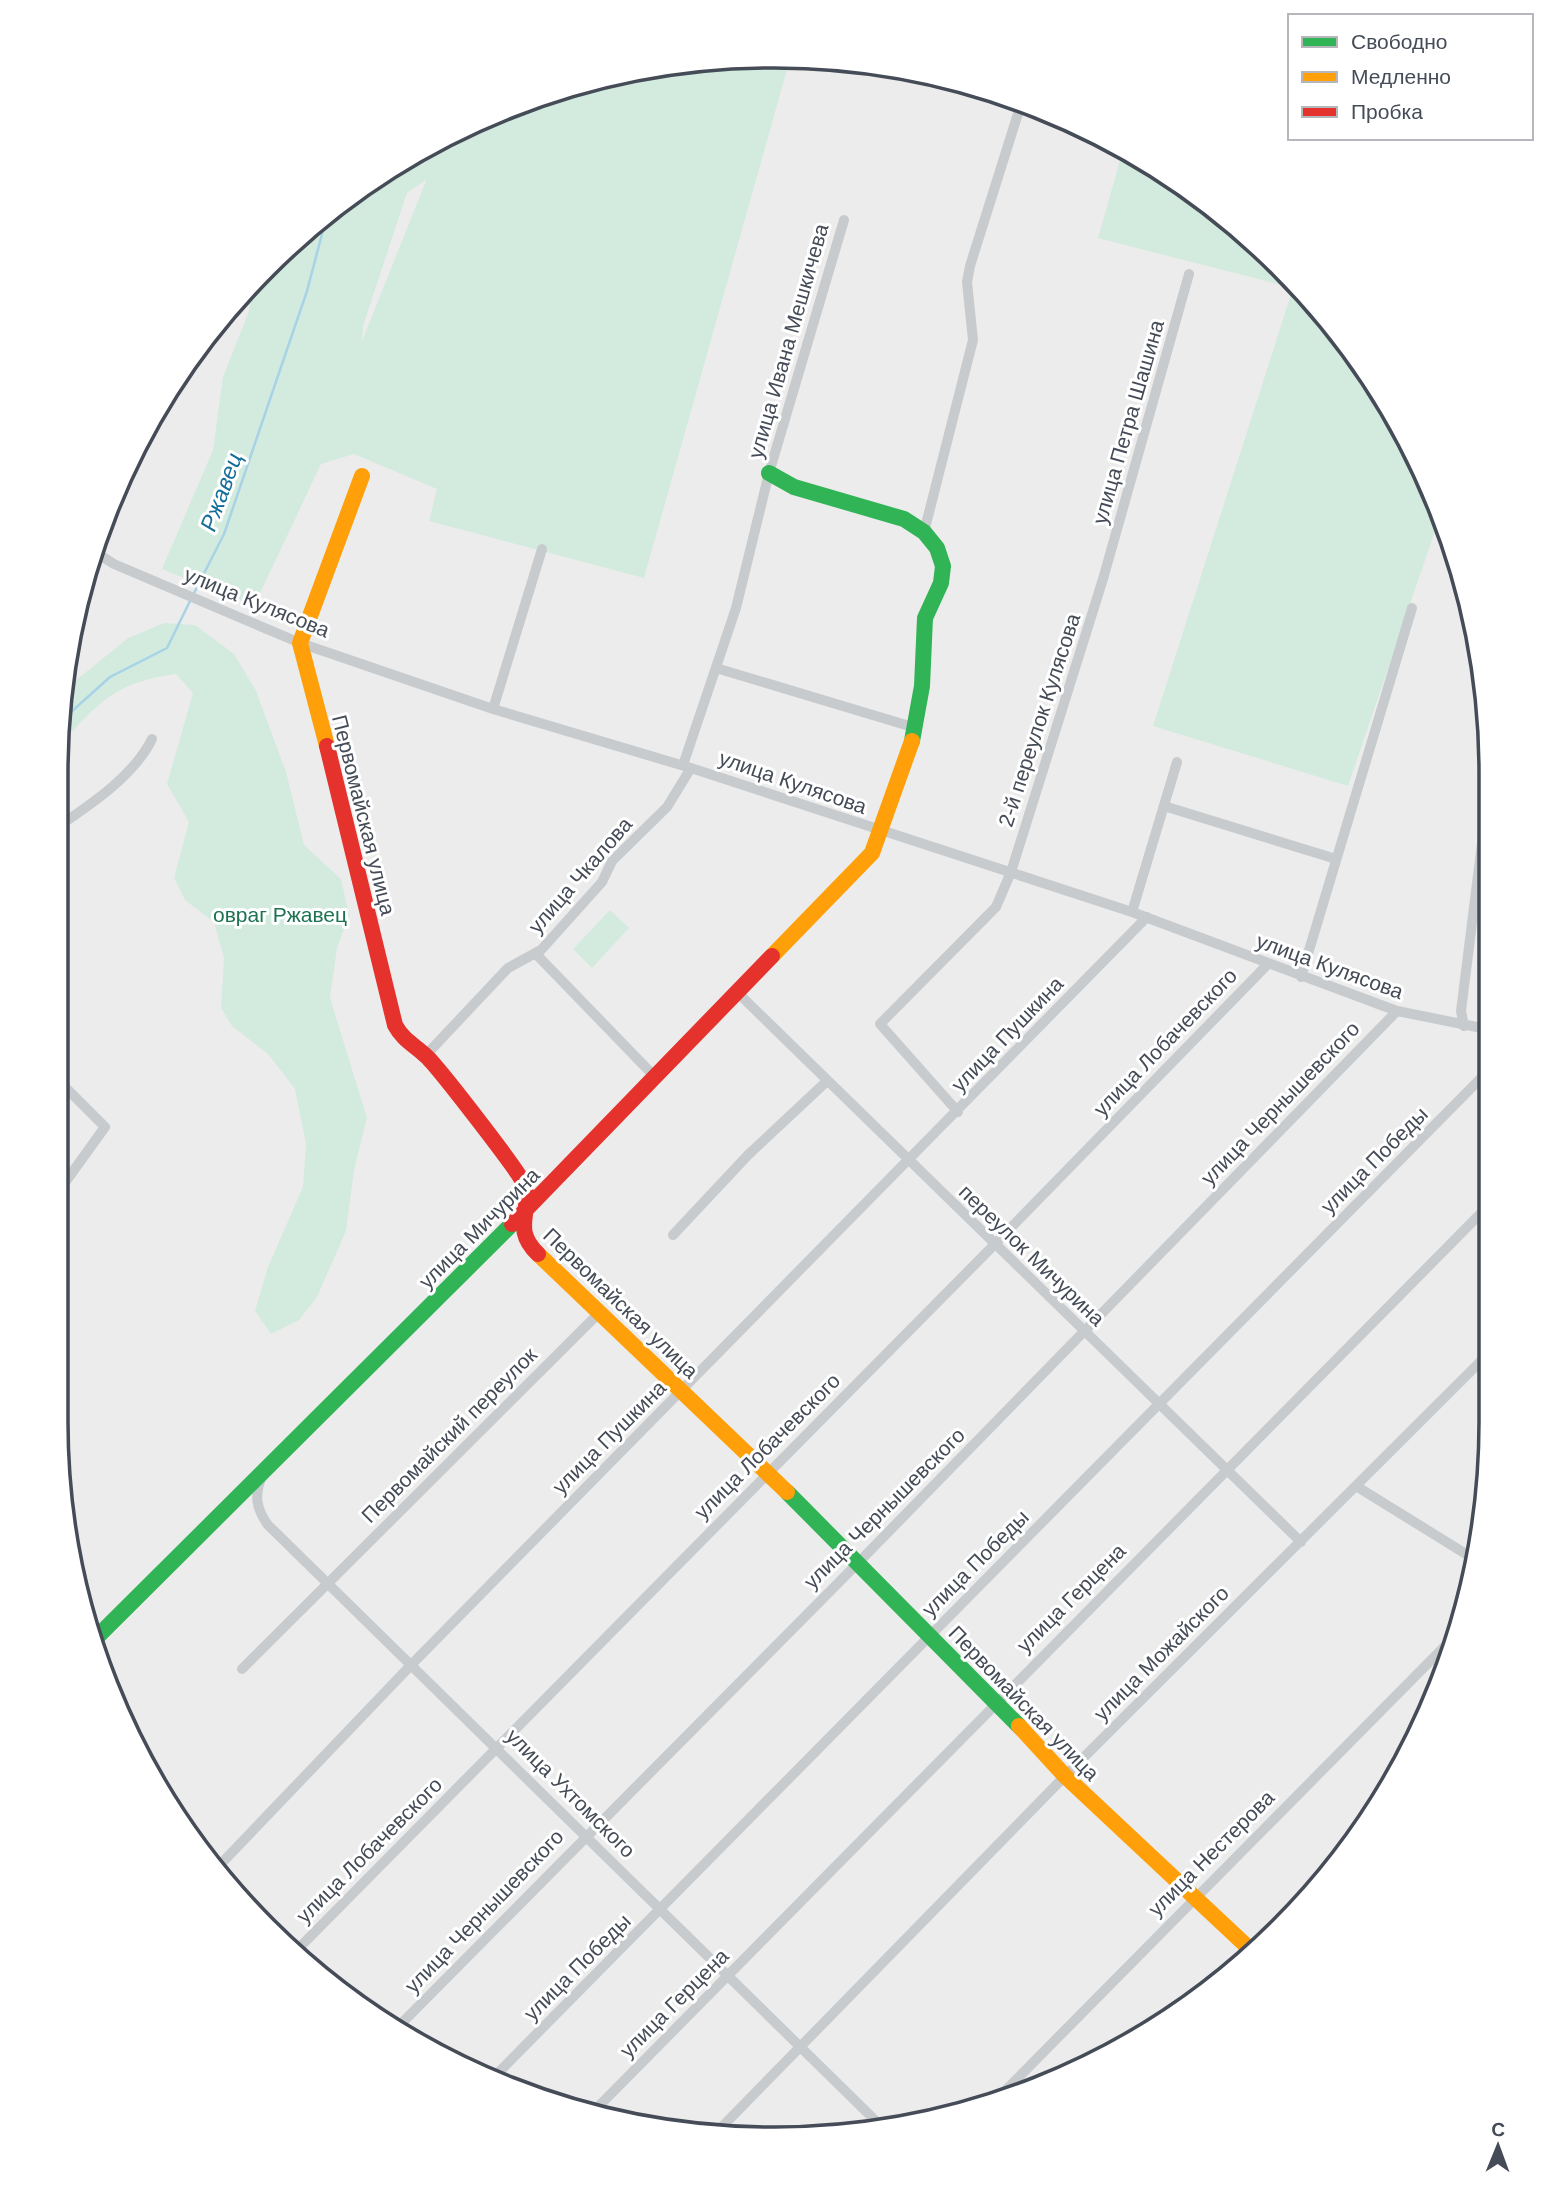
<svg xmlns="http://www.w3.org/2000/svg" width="1547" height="2195" font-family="Arial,sans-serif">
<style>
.green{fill:#d2ebde;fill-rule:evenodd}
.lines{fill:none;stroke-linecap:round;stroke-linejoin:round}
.stream{stroke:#a8d2e6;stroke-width:2.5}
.street{stroke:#c8cbcd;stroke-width:10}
.fast{stroke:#30b455;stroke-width:16}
.slow{stroke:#ff9f0a;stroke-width:16}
.jam{stroke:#e5322d;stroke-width:16}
.labels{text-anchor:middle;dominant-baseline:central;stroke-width:6;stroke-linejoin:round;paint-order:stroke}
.street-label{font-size:21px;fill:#454c57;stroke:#fff}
.park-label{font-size:21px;fill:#1c7252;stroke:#fff}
.water-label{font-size:23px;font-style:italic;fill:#156e9a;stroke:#fff}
.rim{fill:none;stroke:#454c57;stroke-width:3.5}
</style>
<rect width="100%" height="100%" fill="#edecec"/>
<path class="green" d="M 790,59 L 644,578 L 429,521 L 437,489 L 354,454 L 321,464 L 254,606 L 162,569 L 213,450 L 223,377 L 249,311 L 251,283 L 300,234 L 414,152 L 542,94 L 679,62 ZM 426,180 L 426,181 L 362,341 L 363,326 L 407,193 Z
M 1123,150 L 1210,204 L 1313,300 L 1417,457 L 1440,516 L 1348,786 L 1153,726 L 1293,288 L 1098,238 Z
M 164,623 L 195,625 L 234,654 L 256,691 L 286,772 L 304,845 L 341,879 L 349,915 L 337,948 L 330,998 L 367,1118 L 354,1170 L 346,1231 L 317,1297 L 299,1320 L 271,1334 L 255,1311 L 268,1267 L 303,1187 L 306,1144 L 295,1089 L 268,1054 L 232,1026 L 221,1008 L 224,958 L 214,922 L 185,900 L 174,878 L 189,822 L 167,784 L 193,693 L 176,674 C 113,683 100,702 59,746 L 64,690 L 128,638 Z
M 610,910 L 629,928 L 592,968 L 573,949 Z"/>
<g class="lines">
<path class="stream" d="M 193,595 L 224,534 L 307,291 L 327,215
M 61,721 L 110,677 L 167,648 L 190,601"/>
<path class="street" d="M 924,532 L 973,340 L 967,282 L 970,266 L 1021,104
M 95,552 L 114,564 L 300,643 L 493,709 L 691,768 L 1132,912 L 1397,1011 L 1487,1029
M 716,668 L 916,728
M 493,709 L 542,549
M 683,765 L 736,608 L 769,473 L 844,220
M 1164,806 L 1336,859
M 56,828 C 90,805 134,776 152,739
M 1132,912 L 1177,762
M 535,953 L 656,1078
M 1301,977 L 1412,608
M 739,994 L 1301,1542
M 1464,1026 L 1461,1011 L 1486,811
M 426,1055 L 508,968 L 541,950 L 602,882 L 612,861 L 667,807 L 691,768
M 958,1112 L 880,1024 L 996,907 L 1011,872 L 1103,579 L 1189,274
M 56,1195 L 105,1127 L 56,1078
M 673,1235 L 748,1155 L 827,1081
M 262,1476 C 254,1495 256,1509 268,1525 L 884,2129
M 1356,1486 L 1474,1559
M 242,1669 L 598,1314
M 218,1867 L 413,1663 L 1147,917
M 294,1953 L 994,1245 L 1267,965
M 396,2029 L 858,1563 L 1397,1011
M 491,2080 L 1487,1072
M 995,2101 L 1456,1635
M 595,2110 L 1488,1206
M 716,2133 L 1065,1776 L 1489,1353"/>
<path class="fast" d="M 769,473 L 794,487 L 904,519 L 924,532 L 937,548 L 943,566 L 941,583 L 925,618 L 922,686 L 912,741
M 787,1492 L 1019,1726
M 92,1642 L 512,1224"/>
<path class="slow" d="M 327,746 L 300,643 L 362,476
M 772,956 L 872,853 L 912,741
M 538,1254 L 787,1492
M 1019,1726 L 1065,1776 L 1254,1953"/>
<path class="jam" d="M 327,746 L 395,1025 C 403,1040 413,1044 425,1055 C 436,1064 521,1174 524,1184 C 533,1213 511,1228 538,1254
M 512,1224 L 772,956"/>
</g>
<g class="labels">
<g class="street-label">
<text transform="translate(788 341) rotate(-74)">улица Ивана Мешкичева</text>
<text transform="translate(1128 422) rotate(-74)">улица Петра Шашина</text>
<text transform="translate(257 602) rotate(22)">улица Кулясова</text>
<text transform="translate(1039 720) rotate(-72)">2-й переулок Кулясова</text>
<text transform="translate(793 782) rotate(19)">улица Кулясова</text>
<text transform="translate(364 815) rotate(76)">Первомайская улица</text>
<text transform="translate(580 875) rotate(-49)">улица Чкалова</text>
<text transform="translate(1330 966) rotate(20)">улица Кулясова</text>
<text transform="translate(1007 1034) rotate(-46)">улица Пушкина</text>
<text transform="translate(1165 1042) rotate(-46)">улица Лобачевского</text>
<text transform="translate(1280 1103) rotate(-46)">улица Чернышевского</text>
<text transform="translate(1374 1160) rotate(-45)">улица Победы</text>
<text transform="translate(479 1228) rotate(-45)">улица Мичурина</text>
<text transform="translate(1032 1255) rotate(44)">переулок Мичурина</text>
<text transform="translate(621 1303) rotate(44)">Первомайская улица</text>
<text transform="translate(449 1435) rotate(-45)">Первомайский переулок</text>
<text transform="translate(609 1437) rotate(-45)">улица Пушкина</text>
<text transform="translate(767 1446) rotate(-45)">улица Лобачевского</text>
<text transform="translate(884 1508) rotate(-45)">улица Чернышевского</text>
<text transform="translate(975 1563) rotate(-45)">улица Победы</text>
<text transform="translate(1071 1598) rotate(-45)">улица Герцена</text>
<text transform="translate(1161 1653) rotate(-45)">улица Можайского</text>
<text transform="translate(1024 1703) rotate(46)">Первомайская улица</text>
<text transform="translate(571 1793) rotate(45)">улица Ухтомского</text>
<text transform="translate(369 1850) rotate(-45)">улица Лобачевского</text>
<text transform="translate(1211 1853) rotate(-45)">улица Нестерова</text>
<text transform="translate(484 1911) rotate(-46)">улица Чернышевского</text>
<text transform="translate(577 1967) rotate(-45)">улица Победы</text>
<text transform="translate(674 2003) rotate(-45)">улица Герцена</text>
</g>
<g class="park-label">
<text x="280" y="914">овраг Ржавец</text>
</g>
<g class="water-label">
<text transform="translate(221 492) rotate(-70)">Ржавец</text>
</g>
</g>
<path d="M0 0H1547V2195H0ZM773 68H774A705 705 0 0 1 1479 773V1422A705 705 0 0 1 774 2127H773A705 705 0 0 1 68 1422V773A705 705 0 0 1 773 68Z" fill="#fff" fill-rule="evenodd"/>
<path class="rim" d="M773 68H774A705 705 0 0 1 1479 773V1422A705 705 0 0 1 774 2127H773A705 705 0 0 1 68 1422V773A705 705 0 0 1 773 68Z"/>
<rect x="1288" y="14" width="245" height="126" fill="#ffffff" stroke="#b5b7bc" stroke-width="2"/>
<rect x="1302" y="37" width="35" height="10" fill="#30b455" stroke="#b5b7bc" stroke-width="2"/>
<text x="1351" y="49" font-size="21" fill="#454c57">Свободно</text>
<rect x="1302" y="72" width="35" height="10" fill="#ff9f0a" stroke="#b5b7bc" stroke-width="2"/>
<text x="1351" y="84" font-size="21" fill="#454c57">Медленно</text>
<rect x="1302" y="107" width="35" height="10" fill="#e5322d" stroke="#b5b7bc" stroke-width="2"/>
<text x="1351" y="119" font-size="21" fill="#454c57">Пробка</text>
<g transform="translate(1498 2146) rotate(1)" stroke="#ffffff" stroke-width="5" paint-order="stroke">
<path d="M0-5L12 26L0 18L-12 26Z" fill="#454c57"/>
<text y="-10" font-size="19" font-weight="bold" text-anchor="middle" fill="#454c57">С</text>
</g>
</svg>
